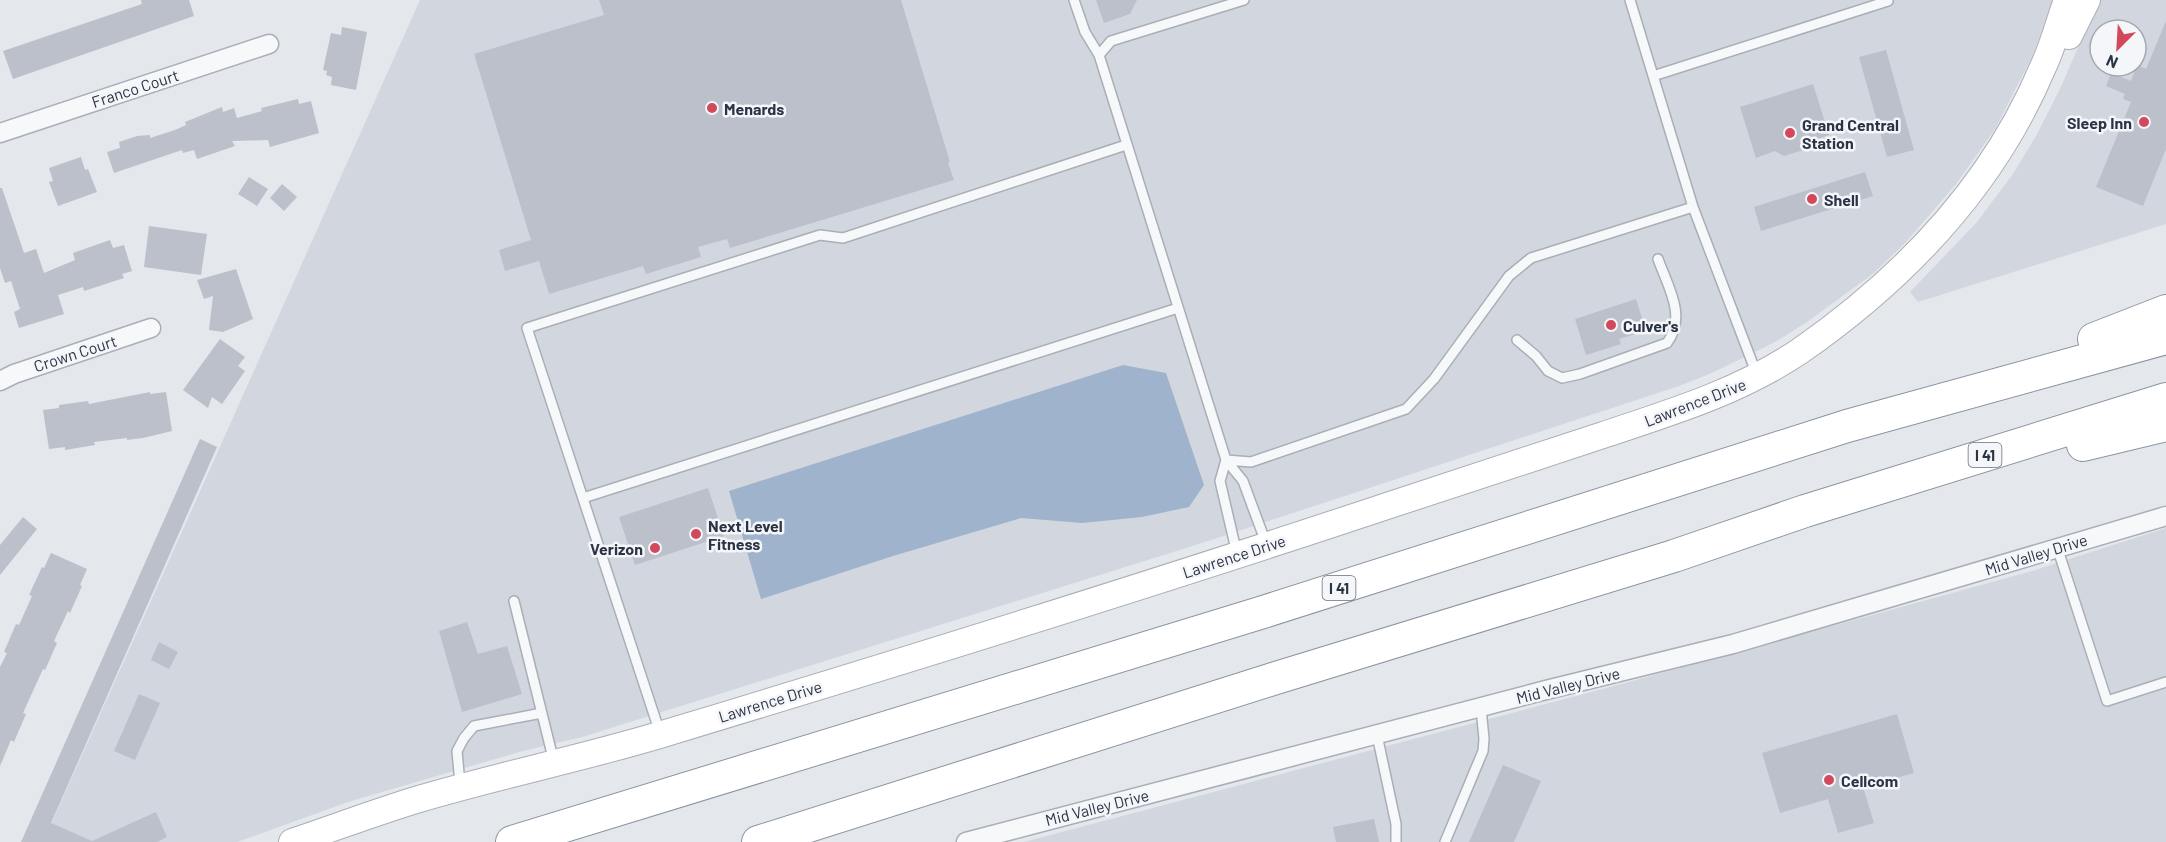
<svg xmlns="http://www.w3.org/2000/svg" width="2166" height="842" font-family="Barlow,sans-serif">
<style>
.built{fill:#d2d6de;fill-rule:evenodd}
.water{fill:#9fb4cc}
.building{fill:#bbc0ca}
.lines{fill:none;stroke-linecap:round;stroke-linejoin:round}
.lane-casing{stroke:#a9aeb7;stroke-width:12}
.street-casing{stroke:#a9aeb7;stroke-width:21}
.secondary-casing{stroke:#a9aeb7;stroke-width:28}
.highway-casing{stroke:#8b94a3;stroke-width:34}
.lane{stroke:#f7f8fa;stroke-width:9}
.street{stroke:#f7f8fa;stroke-width:18}
.secondary{stroke:#fff;stroke-width:26}
.highway{stroke:#fff;stroke-width:32}
.poi-dot{fill:#d1495b;stroke:#f4f6f9;stroke-width:2}
.labels{text-anchor:middle;dominant-baseline:central;stroke-width:5;stroke-linejoin:round;paint-order:stroke}
.shield{fill:#f4f6f9;stroke:#676e7b;stroke-width:1.5}
.shield-label{font-size:15px;font-weight:bold;fill:#2b3445}
.street-label{font-size:16px;fill:#2b3445;stroke:#f4f6f9}
.poi-label{font-size:16px;font-weight:bold;fill:#2b3445;stroke:#f4f6f9;text-anchor:start}
</style>
<rect width="100%" height="100%" fill="#e4e7ec"/>
<path class="built" d="M 420,0 L 2054,0 L 2032,57 L 1995,129 L 1956,184 L 1906,242 L 1874,273 L 1807,322 L 1777,341 L 1714,372 L 1679,386 L 1202,543 L 582,737 L 519,752 L 351,801 L 237,842 L 43,842 Z
M 2098,0 L 2166,0 L 2166,224 L 1918,302 L 1910,292 L 1977,222 L 2013,174 L 2036,136 L 2061,87 ZM 2100,30 L 2136,30 L 2136,66 L 2100,66 Z
M 2166,528 L 2166,842 L 1024,842 L 1625,683 L 2032,571 Z"/>
<path class="water" d="M 1123,365 L 1166,373 L 1204,485 L 1189,507 L 1142,517 L 1082,523 L 1021,518 L 893,556 L 761,599 L 729,491 Z"/>
<path class="building" d="M 141,0 L 189,0 L 194,16 L 13,79 L 3,51 L 142,4 Z
M 599,0 L 901,0 L 950,162 L 948,163 L 954,180 L 730,248 L 727,239 L 698,247 L 701,257 L 646,274 L 643,266 L 549,294 L 539,261 L 505,271 L 499,250 L 531,240 L 474,54 L 604,15 Z
M 1096,0 L 1137,0 L 1130,14 L 1104,23 Z
M 2166,21 L 2166,149 L 2143,206 L 2096,187 L 2131,102 L 2123,99 L 2125,94 L 2106,86 L 2111,73 L 2131,81 L 2137,65 L 2146,69 Z
M 342,27 L 367,32 L 356,90 L 331,85 L 332,77 L 326,75 L 327,71 L 323,70 L 331,33 L 341,35 Z
M 1886,50 L 1914,150 L 1887,157 L 1859,57 Z
M 1813,84 L 1829,135 L 1814,140 L 1810,148 L 1784,156 L 1775,151 L 1756,158 L 1740,107 Z
M 298,99 L 299,104 L 311,101 L 319,133 L 270,147 L 268,140 L 232,141 L 235,146 L 197,159 L 194,150 L 183,153 L 182,150 L 114,173 L 107,152 L 120,148 L 119,142 L 137,136 L 150,135 L 150,138 L 175,130 L 186,125 L 185,122 L 222,107 L 223,112 L 234,108 L 237,118 L 262,111 L 261,108 Z
M 81,157 L 85,170 L 88,169 L 97,192 L 58,206 L 49,182 L 53,181 L 49,168 Z
M 1865,172 L 1873,196 L 1761,231 L 1754,207 Z
M 249,177 L 268,189 L 257,206 L 238,194 Z
M 282,184 L 297,197 L 284,211 L 270,198 Z
M 0,188 L 2,188 L 24,253 L 36,249 L 44,273 L 75,260 L 73,253 L 110,240 L 113,248 L 124,245 L 132,271 L 122,274 L 124,278 L 84,291 L 83,287 L 58,295 L 64,314 L 19,328 L 14,312 L 20,309 L 11,281 L 5,283 L 0,268 Z
M 149,226 L 207,234 L 201,275 L 144,267 Z
M 236,269 L 253,319 L 223,332 L 209,330 L 213,296 L 204,299 L 197,280 Z
M 1636,299 L 1646,331 L 1619,339 L 1621,344 L 1586,355 L 1575,319 Z
M 220,339 L 245,357 L 238,366 L 245,371 L 222,404 L 212,397 L 208,408 L 183,390 Z
M 150,392 L 150,394 L 166,392 L 172,431 L 143,438 L 127,440 L 127,438 L 94,442 L 95,445 L 65,450 L 65,447 L 49,449 L 43,410 L 59,408 L 59,405 L 88,401 L 89,404 Z
M 200,439 L 217,447 L 51,823 L 92,841 L 156,812 L 167,837 L 157,842 L 21,842 Z
M 708,488 L 724,536 L 635,565 L 619,517 Z
M 23,517 L 37,529 L 0,575 L 0,545 Z
M 51,553 L 87,569 L 80,585 L 82,586 L 70,613 L 68,611 L 54,641 L 57,643 L 45,670 L 43,669 L 23,713 L 26,714 L 14,742 L 11,740 L 0,766 L 0,667 L 7,653 L 4,652 L 16,624 L 19,625 L 32,596 L 29,595 L 42,567 L 44,568 Z
M 467,622 L 478,654 L 507,646 L 522,694 L 462,712 L 439,631 Z
M 159,642 L 178,652 L 169,669 L 151,660 Z
M 139,694 L 160,703 L 135,760 L 114,751 Z
M 1897,714 L 1914,773 L 1863,787 L 1874,823 L 1838,833 L 1828,799 L 1780,813 L 1762,753 Z
M 1503,765 L 1541,781 L 1514,842 L 1469,842 Z
M 1374,819 L 1379,842 L 1336,842 L 1333,827 Z"/>
<g class="lines">
<g class="lane-casing">
<path id="lane" d="M 1074,0 L 1085,32 L 1099,55
M 1244,0 L 1111,41 L 1099,55 L 1226,460 L 1243,481 L 1266,543
M 1630,0 L 1693,207 L 1757,375
M 1653,76 L 1888,1
M 1517,340 L 1536,356 L 1548,371 L 1562,378 L 1580,374 L 1667,343 C 1687,316 1668,287 1658,259
M 1226,460 L 1251,462 L 1406,409 L 1434,379 L 1509,276 L 1531,258 L 1693,207
M 1226,460 L 1220,481 L 1237,554
M 583,498 L 1178,308
M 2057,547 L 2107,701 L 2166,682
M 514,601 L 554,762
M 660,733 L 527,328 L 820,235 L 843,238 L 1126,145
M 1377,735 L 1396,824 L 1396,842
M 460,784 L 457,751 L 464,738 L 474,726 L 542,713
M 1445,842 L 1483,751 L 1484,739 L 1481,708"/>
</g>
<g class="street-casing">
<path id="street" d="M 0,133 L 269,44
M 0,381 L 14,374 L 151,328
M 966,842 L 1546,690 L 1733,644 L 2166,516"/>
</g>
<g class="secondary-casing">
<path id="secondary" d="M 2069,36 L 2087,0
M 292,842 C 334,828 376,812 419,799 C 500,775 584,758 666,733 C 911,659 1156,583 1399,502 C 1467,479 1535,457 1603,435 C 1672,412 1739,392 1800,351 C 1905,278 1993,186 2043,67 C 2053,46 2059,22 2067,0"/>
</g>
<g class="highway-casing">
<path id="highway" d="M 2094,339 L 2166,311
M 2083,445 L 2166,425
M 512,842 L 1260,613 L 1847,426 L 2166,338
M 758,842 L 1276,678 L 1674,556 L 1805,511 L 2166,399"/>
</g>
<use href="#lane" class="lane"/>
<use href="#street" class="street"/>
<use href="#secondary" class="secondary"/>
<use href="#highway" class="highway"/>
</g>
<g class="poi-dot">
<circle cx="712" cy="108" r="6"/>
<circle cx="2144" cy="122" r="6"/>
<circle cx="1790" cy="133" r="6"/>
<circle cx="1812" cy="199" r="6"/>
<circle cx="1611" cy="325" r="6"/>
<circle cx="696" cy="534" r="6"/>
<circle cx="655" cy="548" r="6"/>
<circle cx="1829" cy="780" r="6"/>
</g>
<g class="labels">
<g class="shield">
<rect x="1968.5" y="443" width="33" height="24" rx="4.5"/>
<rect x="1322.5" y="576" width="33" height="24" rx="4.5"/>
</g>
<g class="shield-label">
<text x="1985" y="455">I 41</text>
<text x="1339" y="588">I 41</text>
</g>
<g class="street-label">
<text transform="translate(135 88) rotate(-18)">Franco Court</text>
<text transform="translate(75 353) rotate(-18)">Crown Court</text>
<text transform="translate(1695 402) rotate(-21)">Lawrence Drive</text>
<text transform="translate(2036 554) rotate(-17)">Mid Valley Drive</text>
<text transform="translate(1234 556) rotate(-18)">Lawrence Drive</text>
<text transform="translate(1568 685) rotate(-14)">Mid Valley Drive</text>
<text transform="translate(770 701) rotate(-17)">Lawrence Drive</text>
<text transform="translate(1097 807) rotate(-14)">Mid Valley Drive</text>
</g>
<g class="poi-label">
<text x="724" y="108">Menards</text>
<text x="2132" y="122" text-anchor="end">Sleep Inn</text>
<text x="1802" y="124">Grand Central<tspan x="1802" dy="18">Station</tspan></text>
<text x="1824" y="199">Shell</text>
<text x="1623" y="325">Culver's</text>
<text x="708" y="525">Next Level<tspan x="708" dy="18">Fitness</tspan></text>
<text x="643" y="548" text-anchor="end">Verizon</text>
<text x="1841" y="780">Cellcom</text>
</g>
</g>
<g transform="translate(2118 48) rotate(204)"><circle r="28" fill="#f4f6f9" stroke="#a4a8b1" stroke-width="1.5"/>
<path d="M0-4.5L10 22L0 15L-10 22Z" fill="#d1495b"/>
<text y="-9" font-size="16" font-weight="bold" text-anchor="middle" fill="#2b3445">N</text>
</g>
</svg>
